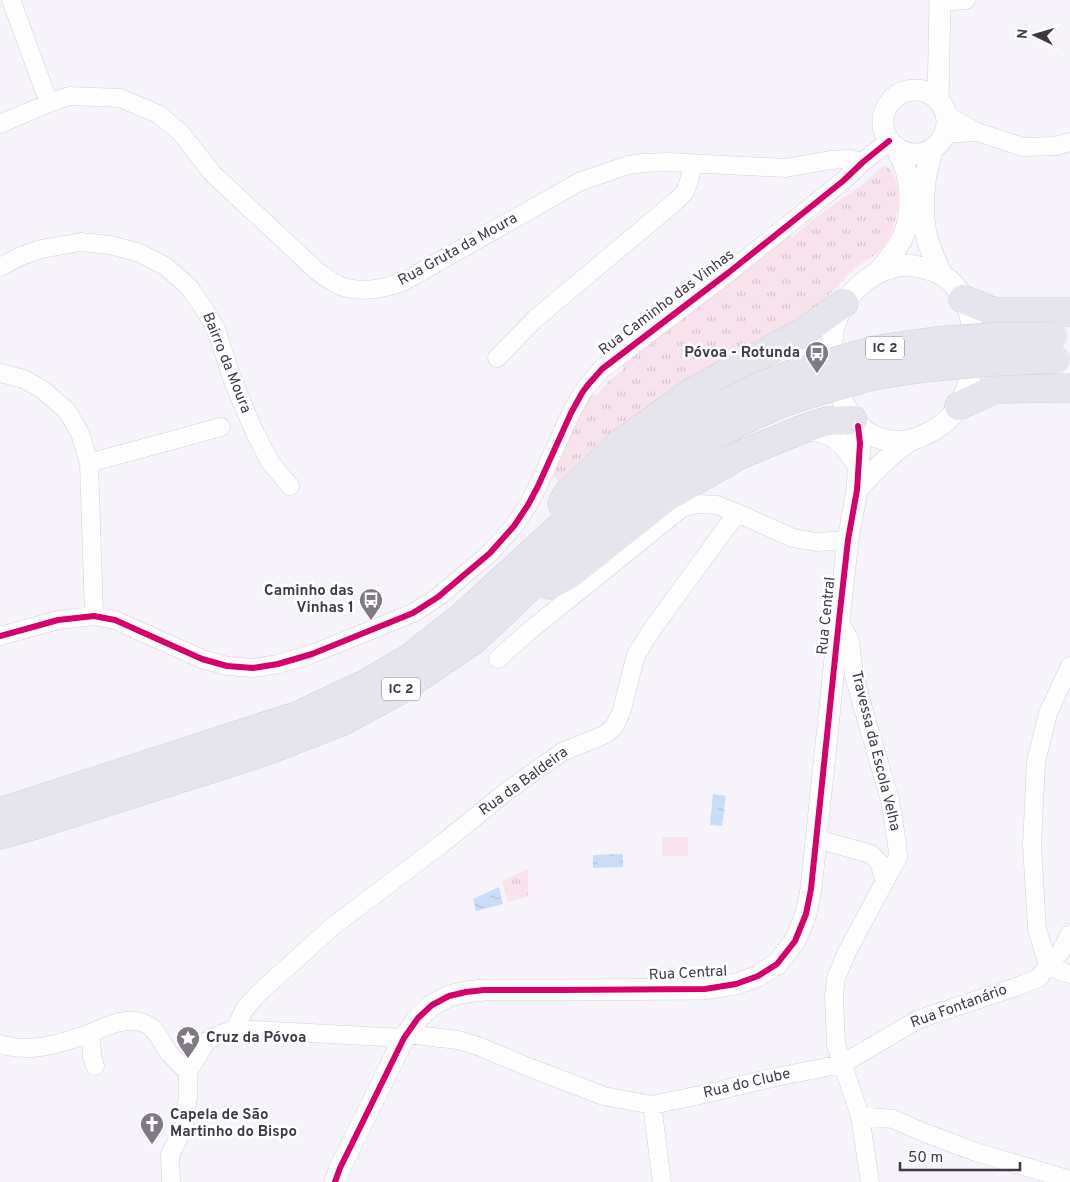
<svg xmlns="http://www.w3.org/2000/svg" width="1070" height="1182" font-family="Overpass,sans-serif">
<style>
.grass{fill:url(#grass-tufts)}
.park{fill:#f8e2ec}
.water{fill:url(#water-ripples)}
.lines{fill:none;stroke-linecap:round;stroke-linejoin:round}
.minor-casing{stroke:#d3cfd8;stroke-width:19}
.tertiary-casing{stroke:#d3cfd8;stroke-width:22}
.trunk-casing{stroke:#d2d0d5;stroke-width:29}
.minor{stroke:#fefdfe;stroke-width:18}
.tertiary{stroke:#fefdfe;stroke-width:21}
.trunk{stroke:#e6e5ee;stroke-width:28}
.trunk-bridge-casing{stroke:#d2d0d5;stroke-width:29;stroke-linecap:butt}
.trunk-bridge{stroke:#e6e5ee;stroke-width:28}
.cycleway-casing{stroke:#fff;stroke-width:9}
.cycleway{stroke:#d6006c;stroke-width:6}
.labels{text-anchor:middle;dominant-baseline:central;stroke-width:5;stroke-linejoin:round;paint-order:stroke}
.shield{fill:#fff;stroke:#79747e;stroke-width:1}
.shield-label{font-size:14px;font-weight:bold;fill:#3f3946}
.street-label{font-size:15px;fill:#3f3946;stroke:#fff}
.poi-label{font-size:15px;font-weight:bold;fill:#3f3946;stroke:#fff;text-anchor:end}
</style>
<defs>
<pattern id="grass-tufts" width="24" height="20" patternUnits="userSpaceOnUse" patternTransform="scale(1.25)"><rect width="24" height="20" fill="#f8e2ec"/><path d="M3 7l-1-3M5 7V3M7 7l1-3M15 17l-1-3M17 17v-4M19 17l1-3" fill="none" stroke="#d6c3cc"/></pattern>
<pattern id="water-ripples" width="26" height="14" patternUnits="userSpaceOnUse" patternTransform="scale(1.25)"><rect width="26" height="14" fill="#c9ddf9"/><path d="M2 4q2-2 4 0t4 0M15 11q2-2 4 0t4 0" fill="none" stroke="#aebed7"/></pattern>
</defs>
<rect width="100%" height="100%" fill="#f6f3fa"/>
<path class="grass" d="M 883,166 L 886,166 C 895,172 897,182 898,192 C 899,215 893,240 875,255 C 868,260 859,264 853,270 C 847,275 842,281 837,287 C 830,294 822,301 814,308 L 562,486 L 552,474 L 568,437 L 590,396 L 597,395 L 609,381 L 623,370 L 623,362 L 654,341 L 787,234 L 792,237 L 819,215 L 862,185 Z
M 528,869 L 528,896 L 508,902 L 502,881 Z"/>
<path class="park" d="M 662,837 L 688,837 L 688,856 L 662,856 Z"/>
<path class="water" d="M 713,794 L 726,796 L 722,826 L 710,825 Z
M 623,854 L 623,867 L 593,868 L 593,855 Z
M 499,887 L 503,904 L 476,911 L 473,899 Z"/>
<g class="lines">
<g class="minor-casing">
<path id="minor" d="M 11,0 L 49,103
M 940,2 L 966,0
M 946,115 L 977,132 L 1023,147 L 1056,146 L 1070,142
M 0,124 L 49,103 L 69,96 L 120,98 L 158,114 L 180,132 L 213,174 L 318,272 C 324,276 331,281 338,285 C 359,294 382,289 403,282 L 579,182 L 628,165 L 643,163 L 667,162 L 786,168 L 830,160 L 850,159 L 863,162
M 944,134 L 977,132
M 0,267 L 21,256 L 41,249 L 81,242 L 110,245 L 140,253 L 165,266 L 188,286 L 203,307 L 216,329 L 233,381 L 254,431 L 270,462 L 290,486
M 497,358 L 535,319 L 676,201 L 685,192 L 689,181 L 693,164
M 0,373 L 24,379 L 43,390 L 67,411 L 80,433 L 89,463 L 94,616
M 89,463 L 221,427
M 839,620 L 850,641 L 854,675 L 863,708 L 890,800 L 897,844 L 898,857 L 885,881
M 0,636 L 58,620 L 94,616 L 115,620 L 202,659 L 227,666 L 253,668 L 278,664 L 312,654 L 413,613 L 438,597 L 490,553 L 514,526 L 528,505 L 538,486 L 571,413 L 582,393 L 587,386 L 602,369 L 728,273 L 843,181 L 863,162 L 889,141
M 498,659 L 528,632 L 683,507 L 699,504 L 717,505 L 737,513
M 816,839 L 871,854 L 879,862 L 885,881 L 847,952 L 836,978 L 834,996 L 836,1045 L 860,1116 L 870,1182
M 1048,965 L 1037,929 L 1032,845 L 1036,762 L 1048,713 L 1070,666
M 1048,965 L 1065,973 L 1070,974
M 235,1029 L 245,1008 L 261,991 L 333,926 L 443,843 L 506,792 L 562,752 L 604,735 L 614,727 L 621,713 L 636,655 L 653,628 L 737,513 L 793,538 L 816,542 L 848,540
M 91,1033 L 92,1056 L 95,1066
M 407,1034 L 458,1040 L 478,1046 L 528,1067 L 604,1096 L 652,1105 L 700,1095 L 776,1077 L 842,1064 L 919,1019 L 1016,987 L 1039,978 L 1048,965 L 1061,951 L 1070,934
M 0,1044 C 28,1053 56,1045 82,1036 C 104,1029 125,1013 148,1025 C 158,1031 162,1044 169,1053 C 175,1059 181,1066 188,1072
M 652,1105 L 662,1182
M 860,1116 L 893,1119 L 925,1133 L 976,1152 L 1070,1180
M 171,1182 L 170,1155 L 184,1127 L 188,1096 L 188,1072 L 206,1042 L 211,1038 L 235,1029 L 404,1038"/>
</g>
<g class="tertiary-casing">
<path id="tertiary" d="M883 122a32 32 0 1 1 64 0a32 32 0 1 1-64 0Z
M 938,100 L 940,0
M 933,148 C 923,177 920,212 928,242 C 932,253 937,264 942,275
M 909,265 C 920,267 932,269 942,275 C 978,298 980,357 965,393 C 963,397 961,402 959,406 C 950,421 933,432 917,438 C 895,446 867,439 853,419 C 845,408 841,397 837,385 C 836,380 833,375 833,370 C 831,358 831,344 833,332 C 836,315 846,298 858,287 C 873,273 889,266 909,265 Z
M 879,271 C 887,261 896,250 902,239 C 911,220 912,194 907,174 C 905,165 900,157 897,148
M 803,429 C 811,430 820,431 827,434 C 841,439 850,454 858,465
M 857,490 C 874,470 888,456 909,441
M 335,1182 L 340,1168 L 404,1038 L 418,1018 L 432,1005 L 449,996 L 466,992 L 484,990 L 562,990 L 705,989 L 736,984 L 758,976 L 777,964 L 795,941 L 806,914 L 811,889 L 839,620 L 848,540 L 857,490 L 860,443 L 858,426"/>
</g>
<g class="trunk-casing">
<path id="trunk" d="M 963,299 L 995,312 L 1070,312
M 959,406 L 995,389 L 1070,388
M 562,503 L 568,493 L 622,442 L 693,391 L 803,332 L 844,303
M 550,585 L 570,574 L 667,497 L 742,454 L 803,429 L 827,421 L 853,420
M 0,812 L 299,715 L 363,685 L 408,659 L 466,613 L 599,491 L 674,433 L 726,403
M 0,835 L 35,825 L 258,754 L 341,722 L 397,692 L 474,640 L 615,507 L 675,461 L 736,424"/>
</g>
<use href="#minor" class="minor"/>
<use href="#tertiary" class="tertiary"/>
<use href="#trunk" class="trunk"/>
<g class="trunk-bridge-casing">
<path id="trunk-bridge" d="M 726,403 L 760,386 L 803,370 L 879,349 L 935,341 L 990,337 L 1053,336
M 736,424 L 779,404 L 822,390 L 872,376 L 925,368 L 990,362 L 1056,359"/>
</g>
<use href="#trunk-bridge" class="trunk-bridge"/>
<g class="cycleway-casing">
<path id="cycleway" d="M 0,636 L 58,620 L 94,616 L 115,620 L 202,659 L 227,666 L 253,668 L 278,664 L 312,654 L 413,613 L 438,597 L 490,553 L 514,526 L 528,505 L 538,486 L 571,413 L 582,393 L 587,386 L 602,369 L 728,273 L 843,181 L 863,162 L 889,141
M 335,1182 L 340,1168 L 404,1038 L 418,1018 L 432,1005 L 449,996 L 466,992 L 484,990 L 562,990 L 705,989 L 736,984 L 758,976 L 777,964 L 795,941 L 806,914 L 811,889 L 839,620 L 848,540 L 857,490 L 860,443 L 858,426"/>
</g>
<use href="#cycleway" class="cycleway"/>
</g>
<defs>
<g id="bus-pin" transform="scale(1.25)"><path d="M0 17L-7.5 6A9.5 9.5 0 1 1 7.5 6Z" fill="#7f7a85" stroke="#fff"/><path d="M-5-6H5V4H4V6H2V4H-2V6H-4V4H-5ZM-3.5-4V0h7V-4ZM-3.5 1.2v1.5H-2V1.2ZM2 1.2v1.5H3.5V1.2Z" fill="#fff"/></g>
<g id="sight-pin" transform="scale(1.25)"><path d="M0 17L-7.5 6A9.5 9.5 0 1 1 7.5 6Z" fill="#7f7a85" stroke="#fff"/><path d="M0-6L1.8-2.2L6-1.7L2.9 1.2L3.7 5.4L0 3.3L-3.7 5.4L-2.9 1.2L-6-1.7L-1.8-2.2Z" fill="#fff"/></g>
<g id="church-pin" transform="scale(1.25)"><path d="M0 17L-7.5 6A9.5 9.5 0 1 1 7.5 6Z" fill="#7f7a85" stroke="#fff"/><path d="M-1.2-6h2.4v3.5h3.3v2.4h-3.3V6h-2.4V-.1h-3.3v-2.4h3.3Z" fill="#fff"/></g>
</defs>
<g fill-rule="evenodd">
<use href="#bus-pin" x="817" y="353"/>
<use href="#bus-pin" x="371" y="600"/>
<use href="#sight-pin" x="188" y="1038"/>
<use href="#church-pin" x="152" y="1124"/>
</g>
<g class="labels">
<g class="shield">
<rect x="866" y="336.5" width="38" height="23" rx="4"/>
<rect x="382" y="677.5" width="38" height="23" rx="4"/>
</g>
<g class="shield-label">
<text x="885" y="348">IC 2</text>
<text x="401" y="689">IC 2</text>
</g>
<g class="street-label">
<text transform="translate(458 250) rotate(-29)">Rua Gruta da Moura</text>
<text transform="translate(667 303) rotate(-37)">Rua Caminho das Vinhas</text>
<text transform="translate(226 363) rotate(68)">Bairro da Moura</text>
<text transform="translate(827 616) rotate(-84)">Rua Central</text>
<text transform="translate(875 751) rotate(76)">Travessa da Escola Velha</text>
<text transform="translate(524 782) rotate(-36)">Rua da Baldeira</text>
<text transform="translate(688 974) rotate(-3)">Rua Central</text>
<text transform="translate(959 1007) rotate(-20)">Rua Fontanário</text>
<text transform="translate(747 1084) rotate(-13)">Rua do Clube</text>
</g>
<g class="poi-label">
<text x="800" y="353">Póvoa - Rotunda</text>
<text x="354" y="591">Caminho das<tspan x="354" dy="17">Vinhas 1</tspan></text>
<text x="206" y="1038" text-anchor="start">Cruz da Póvoa</text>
<text x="170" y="1115" text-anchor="start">Capela de São<tspan x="170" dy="17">Martinho do Bispo</tspan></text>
</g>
</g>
<g transform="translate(1035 35) rotate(275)" stroke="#ffffff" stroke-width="4" paint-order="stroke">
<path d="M0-4L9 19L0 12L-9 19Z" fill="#3f3946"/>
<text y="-8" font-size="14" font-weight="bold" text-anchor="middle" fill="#3f3946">N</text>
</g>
<path d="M900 1162v8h120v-8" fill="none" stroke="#3f3946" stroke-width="2.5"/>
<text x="908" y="1162" font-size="15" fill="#3f3946" stroke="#ffffff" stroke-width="4" paint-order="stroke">50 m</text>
</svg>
